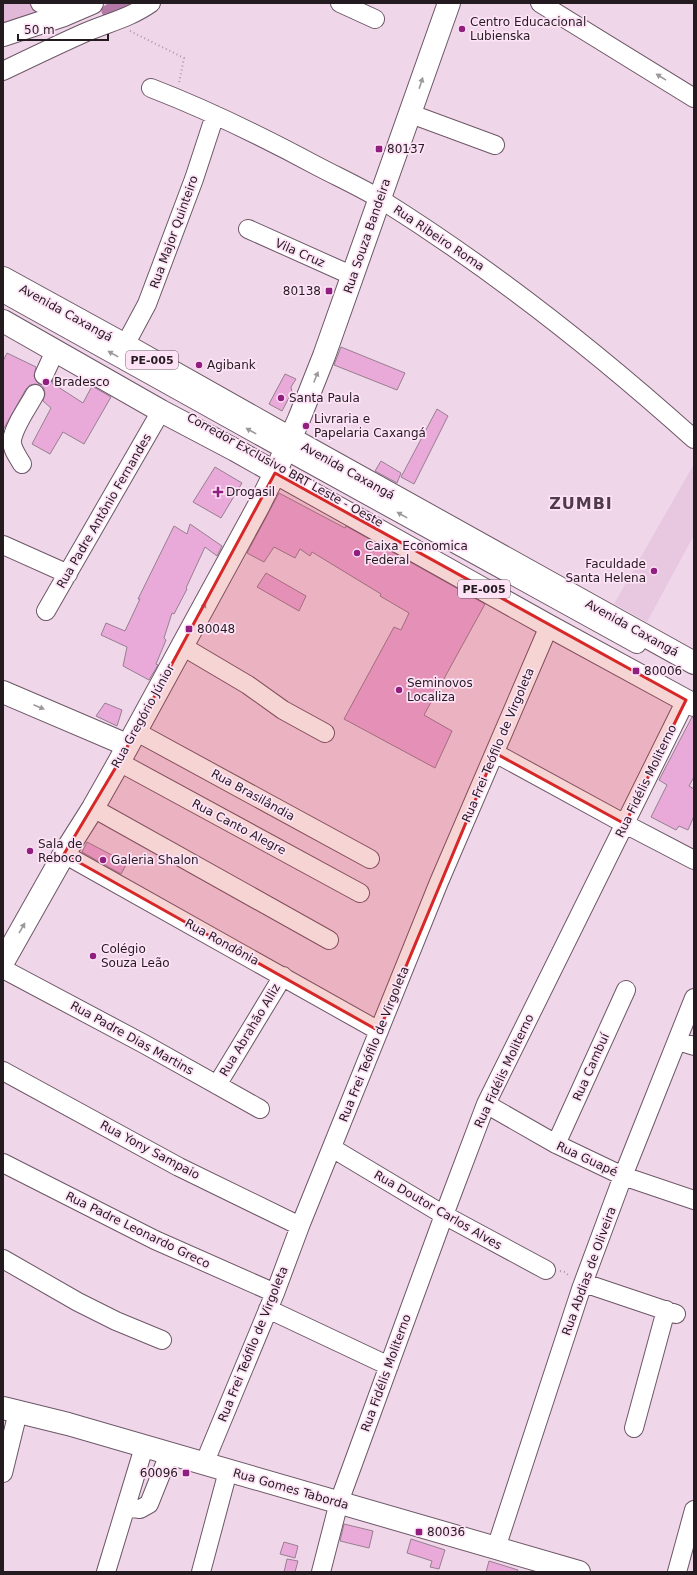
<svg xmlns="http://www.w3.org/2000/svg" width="697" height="1575" font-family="'DejaVu Sans',sans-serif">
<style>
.built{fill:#e8c8e0}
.green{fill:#e1b8d7}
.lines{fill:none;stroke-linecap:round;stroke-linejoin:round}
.canal{stroke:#b579a7;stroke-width:13}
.building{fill:#e9aada;stroke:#967f90}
.minor-casing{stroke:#6d5767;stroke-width:20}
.major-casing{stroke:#6d5767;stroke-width:24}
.path{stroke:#ac98a6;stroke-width:2;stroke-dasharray:1 3;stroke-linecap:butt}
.minor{stroke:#fff;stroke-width:18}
.major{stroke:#fff;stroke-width:22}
.oneway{fill:#9c989b}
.marked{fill:#d62828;fill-opacity:0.2;stroke:#d62828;stroke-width:3;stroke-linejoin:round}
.poi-dot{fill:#911f80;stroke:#fee3f7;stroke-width:1.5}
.labels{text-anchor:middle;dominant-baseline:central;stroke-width:3.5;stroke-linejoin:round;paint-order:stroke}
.shield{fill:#fee3f7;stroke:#655761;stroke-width:1}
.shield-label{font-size:11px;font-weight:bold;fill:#241b21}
.poi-label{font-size:12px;fill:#241b21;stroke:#fee3f7;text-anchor:start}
.street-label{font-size:12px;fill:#241b21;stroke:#fee3f7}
.district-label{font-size:16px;font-weight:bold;letter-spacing:1px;fill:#4f3b4a;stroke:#fee3f7}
</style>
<rect width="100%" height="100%" fill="#f0d6e9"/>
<path class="built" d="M 694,464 L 694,537 L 693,537 L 647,622 L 614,604 Z"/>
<path class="green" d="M 3,3 L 31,3 L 44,10 L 3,26 Z"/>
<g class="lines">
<path class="canal" d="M 108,11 L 127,3"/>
</g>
<path class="building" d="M 341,347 L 405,373 L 397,390 L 334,365 Z
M 7,353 L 36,367 L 34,376 L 36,381 L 39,384 L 45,385 L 50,383 L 53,380 L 52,383 L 83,403 L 92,386 L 111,397 L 84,444 L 63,432 L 50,454 L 32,444 L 51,408 L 43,401 L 45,394 L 44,388 L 40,385 L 35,384 L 30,385 L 26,389 L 3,430 L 3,361 Z
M 285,374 L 296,379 L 291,387 L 292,392 L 282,411 L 269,404 Z
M 437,409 L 448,416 L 414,484 L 401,477 Z
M 381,461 L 401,473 L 397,483 L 375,471 Z
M 215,467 L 242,483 L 221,518 L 193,502 Z
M 279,493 L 345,528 L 346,526 L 485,604 L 424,715 L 452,731 L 435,768 L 344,719 L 394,627 L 401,630 L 409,613 L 380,596 L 381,594 L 312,552 L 310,556 L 300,549 L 295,558 L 274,547 L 264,562 L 247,553 Z
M 190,524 L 222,546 L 217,556 L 205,547 L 186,588 L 187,589 L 174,614 L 172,613 L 164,638 L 166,640 L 156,664 L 158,665 L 149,680 L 123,666 L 127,647 L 101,635 L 106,623 L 125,631 L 140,599 L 138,599 L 174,526 L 187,534 Z
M 266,573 L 306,596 L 299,611 L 257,587 Z
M 105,703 L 122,710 L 117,726 L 96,716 Z
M 692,717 L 694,717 L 694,777 L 689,786 L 694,789 L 694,816 L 688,830 L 679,826 L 676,830 L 651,817 L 667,785 L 659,780 Z
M 87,842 L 127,863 L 121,874 L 82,852 Z
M 344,1524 L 373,1531 L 369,1548 L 340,1541 Z
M 411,1539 L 445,1550 L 439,1569 L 430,1567 L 432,1561 L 407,1553 Z
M 284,1542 L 298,1546 L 295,1558 L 280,1554 Z
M 287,1559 L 298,1561 L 295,1572 L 284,1572 Z
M 489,1561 L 518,1570 L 517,1572 L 486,1572 Z"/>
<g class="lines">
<g class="minor-casing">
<path id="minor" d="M 40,3 L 64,15
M 340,3 L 375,19
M 540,3 L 694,98
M 3,71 C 30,58 57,45 84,33 C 107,23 130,18 151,3
M 151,88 C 208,110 263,137 317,166 C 338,177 360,187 380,199 C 492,269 596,351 694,439
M 411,114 L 495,145
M 248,229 L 353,276
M 3,293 L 285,450 L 637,644
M 125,345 L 147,304 L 194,179 L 215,115
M 44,375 L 55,351
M 22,464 C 18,457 11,448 12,440 C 14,426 28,407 35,394
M 3,545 L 68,574
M 46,611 L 161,411
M 182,646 L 248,685 L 283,710 L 325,733
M 135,731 L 370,859
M 495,753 L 625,824 L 694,860
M 119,762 L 360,893
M 93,808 L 329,940
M 64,854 L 379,1031
M 3,969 L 144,1044 L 260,1109
M 678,1041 L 694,1046
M 3,1071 L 179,1167 L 300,1226
M 217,1085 L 283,976
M 486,1104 L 556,1144 L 623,1176 L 694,1200
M 556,1144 L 626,990
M 332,1148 L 444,1215 L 546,1270
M 3,1163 L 155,1240 L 275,1293
M 3,1259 L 78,1302 L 116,1321 L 162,1340
M 584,1283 L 676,1314
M 268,1309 L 389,1366
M 634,1428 L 666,1310
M 204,1464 L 275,1293 L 300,1226 L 439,882 L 549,626
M 3,1473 L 18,1412
M 126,1507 L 140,1509 L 149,1504 L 169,1454
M 496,1548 L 581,1289 L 623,1176 L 694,998
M 106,1572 L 144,1447
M 201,1572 L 228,1471
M 321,1572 L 339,1502 L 444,1215 L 486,1104 L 686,700
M 677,1572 L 694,1510"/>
</g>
<g class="major-casing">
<path id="major" d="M 3,35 L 64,15 L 92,3
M 3,278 L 125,345 L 290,438 L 694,663
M 3,321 L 161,411 L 235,450 L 549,626 L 694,705
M 3,692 L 127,745
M 3,962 L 64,854 L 93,808 L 119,762 L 258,507 L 275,473 L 299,419 L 324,356 L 449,3
M 3,1408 L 68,1424 L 579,1572"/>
</g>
<path class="path" d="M 130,31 L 184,58 L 179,83
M 560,1271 L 565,1272 L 570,1277"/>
<use href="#minor" class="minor"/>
<use href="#major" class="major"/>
</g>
<defs><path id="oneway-solid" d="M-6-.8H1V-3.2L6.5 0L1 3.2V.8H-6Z"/></defs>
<g class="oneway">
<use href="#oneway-solid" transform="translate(661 77) rotate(-148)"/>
<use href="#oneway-solid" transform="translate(421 83) rotate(-72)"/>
<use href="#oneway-solid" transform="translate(113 354) rotate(-151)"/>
<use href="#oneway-solid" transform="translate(316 377) rotate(-68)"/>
<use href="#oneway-solid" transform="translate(251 431) rotate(-151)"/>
<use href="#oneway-solid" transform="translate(402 515) rotate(-151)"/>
<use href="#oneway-solid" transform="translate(203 608) rotate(-61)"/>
<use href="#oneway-solid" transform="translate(39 707) rotate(23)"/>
<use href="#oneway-solid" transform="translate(22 928) rotate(-60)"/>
</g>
<path class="marked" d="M 275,473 L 686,700 L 625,824 L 495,753 L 379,1031 L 64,854 L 119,762 Z"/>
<g class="poi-dot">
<circle cx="462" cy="29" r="4"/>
<rect x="375" y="145" width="8" height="8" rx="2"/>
<rect x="325" y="287" width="8" height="8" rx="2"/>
<circle cx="199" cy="365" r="4"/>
<circle cx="46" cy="382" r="4"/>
<circle cx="281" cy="398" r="4"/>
<circle cx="306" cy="426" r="4"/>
<path d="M216 486h4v4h4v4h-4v4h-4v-4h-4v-4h4z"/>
<circle cx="357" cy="553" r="4"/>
<circle cx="654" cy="571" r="4"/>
<rect x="185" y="625" width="8" height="8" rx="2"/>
<rect x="632" y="667" width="8" height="8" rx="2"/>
<circle cx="399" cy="690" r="4"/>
<circle cx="30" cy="851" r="4"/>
<circle cx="103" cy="860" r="4"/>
<circle cx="93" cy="956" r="4"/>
<rect x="182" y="1469" width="8" height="8" rx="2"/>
<rect x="415" y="1528" width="8" height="8" rx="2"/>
</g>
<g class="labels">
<g class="shield">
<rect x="126" y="351" width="52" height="18" rx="3"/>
<rect x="458" y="580" width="52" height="18" rx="3"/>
</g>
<g class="shield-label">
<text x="152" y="360">PE-005</text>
<text x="484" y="589">PE-005</text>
</g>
<g class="poi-label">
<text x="470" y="22">Centro Educacional<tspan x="470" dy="14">Lubienska</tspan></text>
<text x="387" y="149">80137</text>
<text x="321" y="291" text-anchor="end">80138</text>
<text x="207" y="365">Agibank</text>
<text x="54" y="382">Bradesco</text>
<text x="289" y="398">Santa Paula</text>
<text x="314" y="419">Livraria e<tspan x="314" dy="14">Papelaria Caxangá</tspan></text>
<text x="226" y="492">Drogasil</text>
<text x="365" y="546">Caixa Economica<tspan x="365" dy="14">Federal</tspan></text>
<text x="646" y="564" text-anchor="end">Faculdade<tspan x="646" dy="14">Santa Helena</tspan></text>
<text x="197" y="629">80048</text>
<text x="644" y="671">80006</text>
<text x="407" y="683">Seminovos<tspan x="407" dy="14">Localiza</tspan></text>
<text x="38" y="844">Sala de<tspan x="38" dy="14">Reboco</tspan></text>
<text x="111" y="860">Galeria Shalon</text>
<text x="101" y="949">Colégio<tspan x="101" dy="14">Souza Leão</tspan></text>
<text x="178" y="1473" text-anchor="end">60096</text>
<text x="427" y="1532">80036</text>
</g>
<g class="street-label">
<text transform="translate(174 232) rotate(-70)">Rua Major Quinteiro</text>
<text transform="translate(367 236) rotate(-71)">Rua Souza Bandeira</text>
<text transform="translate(439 238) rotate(34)">Rua Ribeiro Roma</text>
<text transform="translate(300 253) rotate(24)">Vila Cruz</text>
<text transform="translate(66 313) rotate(29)">Avenida Caxangá</text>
<text transform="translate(285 470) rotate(29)">Corredor Exclusivo BRT Leste - Oeste</text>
<text transform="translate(348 471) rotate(29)">Avenida Caxangá</text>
<text transform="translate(104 511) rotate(-60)">Rua Padre Antônio Fernandes</text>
<text transform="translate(632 628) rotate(29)">Avenida Caxangá</text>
<text transform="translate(143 716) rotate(-61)">Rua Gregório Júnior</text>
<text transform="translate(498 745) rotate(-67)">Rua Frei Teófilo de Virgoleta</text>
<text transform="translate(646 781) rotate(-64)">Rua Fidélis Moliterno</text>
<text transform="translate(253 795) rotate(29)">Rua Brasilândia</text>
<text transform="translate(239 827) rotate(28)">Rua Canto Alegre</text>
<text transform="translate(222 942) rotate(29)">Rua Rondônia</text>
<text transform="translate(250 1030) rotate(-59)">Rua Abrahão Alliz</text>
<text transform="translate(132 1038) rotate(29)">Rua Padre Dias Martins</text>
<text transform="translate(374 1044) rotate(-68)">Rua Frei Teófilo de Virgoleta</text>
<text transform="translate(591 1067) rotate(-66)">Rua Cambuí</text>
<text transform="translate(504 1071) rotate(-65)">Rua Fidélis Moliterno</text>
<text transform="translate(150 1150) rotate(28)">Rua Yony Sampaio</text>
<text transform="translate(587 1159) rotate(25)">Rua Guapé</text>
<text transform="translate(438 1210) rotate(30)">Rua Doutor Carlos Alves</text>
<text transform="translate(138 1230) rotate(26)">Rua Padre Leonardo Greco</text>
<text transform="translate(589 1271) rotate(-70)">Rua Abdias de Oliveira</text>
<text transform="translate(253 1344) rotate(-68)">Rua Frei Teófilo de Virgoleta</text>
<text transform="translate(386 1373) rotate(-70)">Rua Fidélis Moliterno</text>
<text transform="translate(291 1489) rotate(16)">Rua Gomes Taborda</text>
</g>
<g class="district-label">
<text x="581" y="503">ZUMBI</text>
</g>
</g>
<rect width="697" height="1575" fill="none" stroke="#241b21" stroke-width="8"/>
<path d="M18 34v6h90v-6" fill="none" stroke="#241b21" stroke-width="2"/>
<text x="24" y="34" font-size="12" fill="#241b21" stroke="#fee3f7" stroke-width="3" paint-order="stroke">50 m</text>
</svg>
